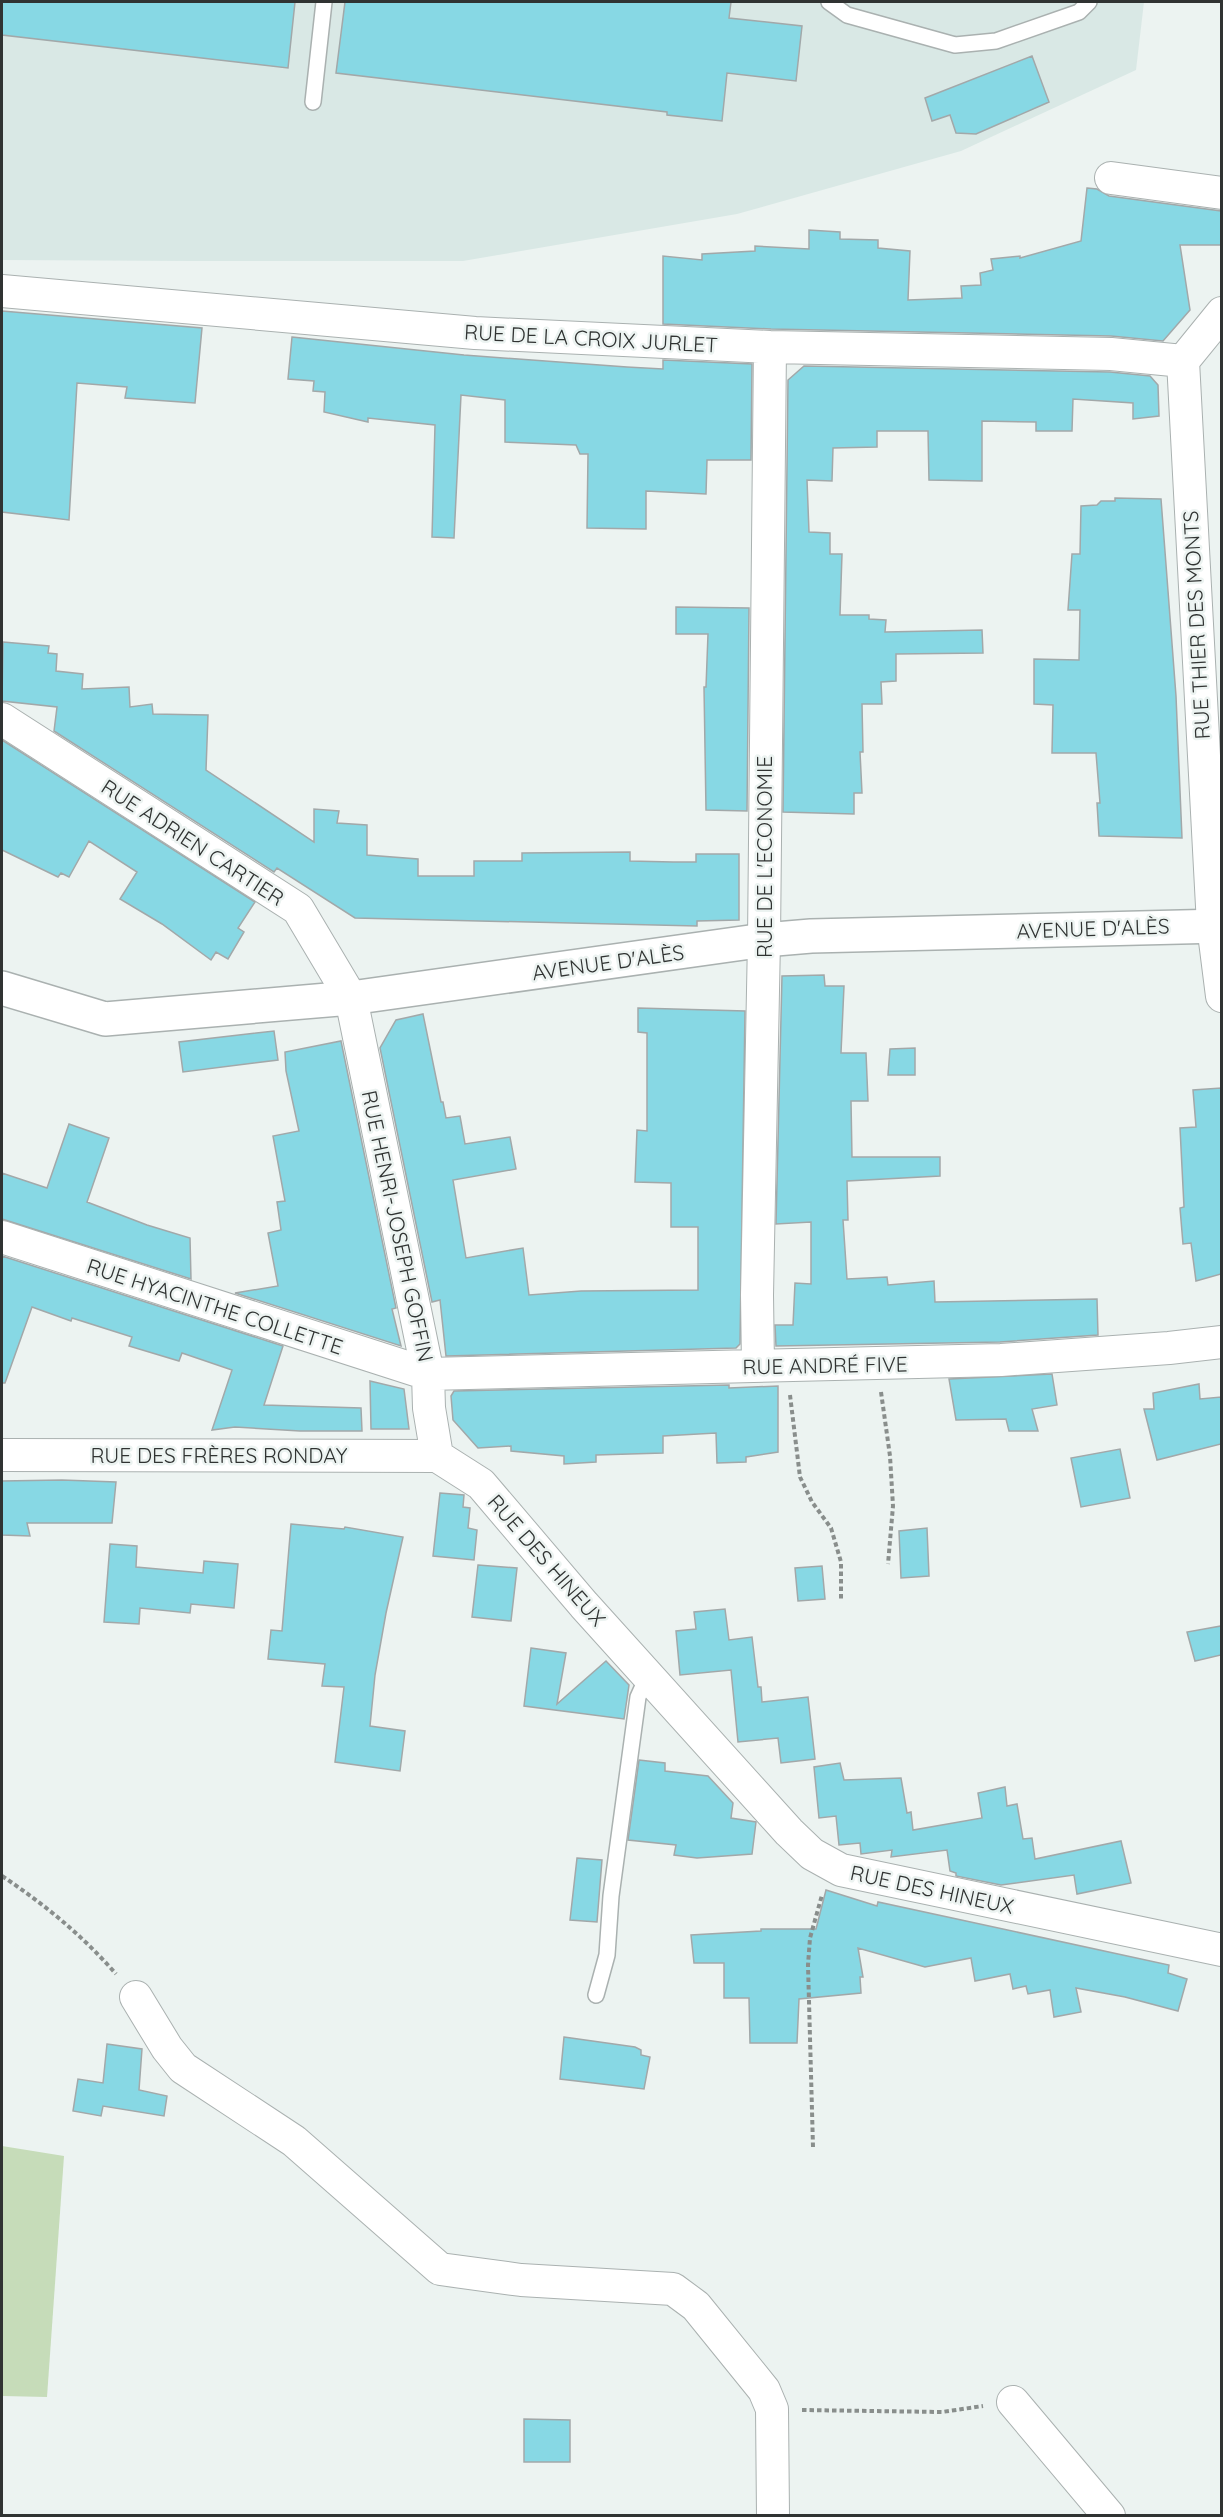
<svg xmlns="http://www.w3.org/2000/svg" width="1223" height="2517" font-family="Quicksand,sans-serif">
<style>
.built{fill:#d9e8e5}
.green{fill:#c6dcb9}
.building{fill:#87d8e4;stroke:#a2a8a9;stroke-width:1.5}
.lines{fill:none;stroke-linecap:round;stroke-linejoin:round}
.service-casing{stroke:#aab1b0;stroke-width:18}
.minor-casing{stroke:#aab1b0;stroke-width:34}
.tertiary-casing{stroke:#aab1b0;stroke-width:36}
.path{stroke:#898e8c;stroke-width:4;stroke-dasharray:4.5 3;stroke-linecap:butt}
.service{stroke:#fff;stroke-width:15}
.minor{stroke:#fff;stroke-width:32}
.tertiary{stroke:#fff;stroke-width:33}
.labels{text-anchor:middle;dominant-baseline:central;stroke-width:5;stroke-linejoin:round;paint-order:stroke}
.street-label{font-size:21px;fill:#303332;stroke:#ecf3f1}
</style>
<rect width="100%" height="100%" fill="#ecf3f1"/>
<path class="built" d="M 2,2 L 1144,2 L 1136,70 L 961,151 L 737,214 L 463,261 L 191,261 L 2,260 Z"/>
<path class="green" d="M 2,2146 L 64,2156 L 47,2397 L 2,2396 Z"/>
<path class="building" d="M 2,2 L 295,2 L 288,68 L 2,35 Z
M 345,2 L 731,2 L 729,18 L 802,26 L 796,81 L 727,73 L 722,121 L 667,115 L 667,112 L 336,73 Z
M 1032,56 L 1049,102 L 976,134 L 956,133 L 950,115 L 932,121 L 925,98 Z
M 1087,188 L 1097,189 L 1109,196 L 1221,211 L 1221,245 L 1180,245 L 1190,310 L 1163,341 L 1111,336 L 771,329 L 663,324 L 663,256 L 702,260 L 702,254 L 755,251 L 755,246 L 809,249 L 809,230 L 840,232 L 840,239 L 878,240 L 878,248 L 910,251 L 908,300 L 962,298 L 961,286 L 981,285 L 980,273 L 993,270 L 991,259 L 1020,256 L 1020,258 L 1081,241 Z
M 2,311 L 202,328 L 195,403 L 125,398 L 127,387 L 77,383 L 69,520 L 2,512 Z
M 292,337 L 464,355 L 627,367 L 663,369 L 663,360 L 752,364 L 751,460 L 707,460 L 706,494 L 646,491 L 646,529 L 587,528 L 588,454 L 580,454 L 576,445 L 505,442 L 505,400 L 461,395 L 454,538 L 432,537 L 435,425 L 368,418 L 368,422 L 324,412 L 325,392 L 313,391 L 314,381 L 288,379 Z
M 804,366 L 1110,372 L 1150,376 L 1158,385 L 1159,416 L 1133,419 L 1133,403 L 1073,399 L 1072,431 L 1036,431 L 1036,422 L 982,421 L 982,481 L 929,480 L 928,431 L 877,431 L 877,447 L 833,448 L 832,481 L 807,480 L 809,532 L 830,533 L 830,554 L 842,554 L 840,615 L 869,615 L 869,619 L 886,620 L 885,632 L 982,630 L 983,653 L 896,654 L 896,681 L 881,682 L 882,704 L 862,704 L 863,752 L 860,752 L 862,793 L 854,793 L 854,814 L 783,812 L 788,380 Z
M 1115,498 L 1161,499 L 1176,696 L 1182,838 L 1099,836 L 1097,803 L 1100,803 L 1096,753 L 1052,753 L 1053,705 L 1034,704 L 1034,659 L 1079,660 L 1080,610 L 1068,610 L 1072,554 L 1080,554 L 1081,506 L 1097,505 L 1101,501 L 1115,501 Z
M 676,607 L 749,608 L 747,811 L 706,810 L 704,687 L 706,687 L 708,634 L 676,634 Z
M 3,642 L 49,646 L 48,653 L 57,654 L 56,671 L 83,674 L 82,689 L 129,687 L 130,707 L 152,704 L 153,714 L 208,715 L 206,770 L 314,842 L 314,809 L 339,811 L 337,823 L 367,825 L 367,855 L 418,859 L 418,876 L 474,876 L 474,861 L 522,861 L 522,853 L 630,852 L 630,861 L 673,862 L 696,862 L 696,854 L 739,854 L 739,920 L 697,921 L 697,926 L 355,918 L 277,868 L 274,872 L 54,731 L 57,707 L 2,701 Z
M 2,740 L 255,902 L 238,928 L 244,932 L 228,959 L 216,952 L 211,960 L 162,924 L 120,899 L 137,872 L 89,841 L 69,877 L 61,873 L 58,877 L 2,850 Z
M 824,975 L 825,986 L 844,986 L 841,1053 L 866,1053 L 868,1101 L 851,1101 L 852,1157 L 940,1157 L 940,1176 L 847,1181 L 848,1220 L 843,1220 L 847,1279 L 887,1277 L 888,1285 L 934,1281 L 935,1302 L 1097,1299 L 1098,1335 L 1000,1342 L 776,1346 L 775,1325 L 793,1325 L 795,1283 L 811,1284 L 811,1222 L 776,1224 L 782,976 Z
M 638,1008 L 745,1011 L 740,1344 L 736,1348 L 446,1356 L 440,1300 L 432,1302 L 380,1048 L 396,1020 L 423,1014 L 441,1102 L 443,1102 L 446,1118 L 460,1116 L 465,1144 L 510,1137 L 516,1169 L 453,1180 L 466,1258 L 523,1248 L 529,1295 L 581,1291 L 698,1290 L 698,1227 L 671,1227 L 671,1183 L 635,1182 L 637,1130 L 647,1131 L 647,1033 L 638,1032 Z
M 274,1031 L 278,1060 L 183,1072 L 179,1042 Z
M 341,1041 L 396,1308 L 392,1309 L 401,1346 L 235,1293 L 278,1286 L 268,1233 L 281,1230 L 277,1202 L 285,1201 L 273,1136 L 299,1131 L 286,1071 L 285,1052 Z
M 915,1048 L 915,1075 L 888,1075 L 890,1049 Z
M 1221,1088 L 1221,1274 L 1196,1281 L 1191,1243 L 1183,1244 L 1180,1208 L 1184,1207 L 1180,1128 L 1196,1127 L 1193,1090 Z
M 69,1124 L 109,1138 L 87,1202 L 147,1225 L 190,1238 L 191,1279 L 2,1219 L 2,1173 L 47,1188 Z
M 2,1256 L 283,1346 L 264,1405 L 361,1408 L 362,1431 L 300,1431 L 235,1427 L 212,1430 L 232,1370 L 182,1353 L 179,1361 L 129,1346 L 132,1337 L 72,1318 L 71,1321 L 32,1307 L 5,1383 L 2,1383 Z
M 1052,1374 L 1057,1405 L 1032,1409 L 1038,1431 L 1009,1431 L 1006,1419 L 956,1420 L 949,1379 Z
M 370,1381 L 404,1389 L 409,1429 L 371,1429 Z
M 1199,1384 L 1200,1399 L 1221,1397 L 1221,1444 L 1157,1460 L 1144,1409 L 1154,1409 L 1153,1393 Z
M 729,1385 L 729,1388 L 778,1386 L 778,1452 L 746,1457 L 746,1462 L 717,1463 L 716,1433 L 663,1436 L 663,1453 L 596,1455 L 596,1462 L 564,1464 L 564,1456 L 511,1451 L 511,1446 L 478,1448 L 453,1420 L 451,1396 L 454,1391 Z
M 1120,1449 L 1130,1498 L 1081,1507 L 1071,1458 Z
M 62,1480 L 116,1482 L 112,1523 L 27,1523 L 30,1536 L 2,1535 L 2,1481 Z
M 440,1493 L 464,1495 L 463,1507 L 470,1508 L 468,1528 L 477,1530 L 474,1560 L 433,1556 Z
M 291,1524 L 344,1529 L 345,1527 L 403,1537 L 386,1613 L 375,1675 L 370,1726 L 405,1731 L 400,1771 L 335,1762 L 344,1687 L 322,1686 L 325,1664 L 268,1659 L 271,1630 L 282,1631 Z
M 927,1528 L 929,1576 L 901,1578 L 899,1531 Z
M 110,1544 L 137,1546 L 136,1567 L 203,1573 L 204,1561 L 238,1564 L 234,1608 L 191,1604 L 190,1613 L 140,1608 L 139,1624 L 104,1622 Z
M 478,1565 L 517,1568 L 511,1621 L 472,1617 Z
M 822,1566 L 825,1599 L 798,1601 L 795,1568 Z
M 725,1609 L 729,1640 L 752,1637 L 758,1687 L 761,1687 L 762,1702 L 808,1697 L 815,1759 L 781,1763 L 778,1738 L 738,1742 L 731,1670 L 680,1675 L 676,1631 L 696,1629 L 694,1612 Z
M 1221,1626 L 1221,1655 L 1195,1661 L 1187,1632 Z
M 531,1648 L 566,1653 L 557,1704 L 606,1661 L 629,1685 L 624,1719 L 524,1706 Z
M 639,1760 L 665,1763 L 665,1771 L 708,1776 L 733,1803 L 731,1818 L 756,1822 L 752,1854 L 697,1858 L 674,1855 L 676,1845 L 628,1840 Z
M 840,1763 L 844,1780 L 901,1778 L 907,1813 L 911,1812 L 913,1830 L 982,1818 L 978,1793 L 1005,1787 L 1007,1806 L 1017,1804 L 1023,1839 L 1032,1838 L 1035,1859 L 1121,1841 L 1131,1883 L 1077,1894 L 1074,1875 L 1001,1885 L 956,1876 L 956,1873 L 950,1871 L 947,1850 L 891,1857 L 892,1850 L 861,1854 L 860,1843 L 839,1845 L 836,1816 L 819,1818 L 814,1767 Z
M 577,1858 L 602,1860 L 597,1922 L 570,1920 Z
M 826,1890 L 877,1906 L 878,1902 L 1169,1965 L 1168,1973 L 1187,1979 L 1178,2011 L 1125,1997 L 1076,1988 L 1081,2012 L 1054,2017 L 1050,1990 L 1028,1994 L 1026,1986 L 1013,1989 L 1010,1974 L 975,1981 L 971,1958 L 925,1967 L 858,1948 L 863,1977 L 860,1977 L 861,1993 L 799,1999 L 797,2043 L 750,2043 L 749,1998 L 724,1998 L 724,1963 L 694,1963 L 691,1935 L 761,1931 L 761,1929 L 816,1929 Z
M 564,2037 L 635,2047 L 641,2050 L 641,2055 L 650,2057 L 644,2089 L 560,2079 Z
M 107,2044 L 142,2049 L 139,2090 L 167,2096 L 164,2116 L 103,2106 L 101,2116 L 73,2111 L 78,2079 L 103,2083 Z
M 524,2419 L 570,2420 L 570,2462 L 524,2462 Z"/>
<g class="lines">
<g class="service-casing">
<path id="service" d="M 829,2 L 847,15 L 955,45 L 996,41 L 1079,12 L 1089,2
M 313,102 L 324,2
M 596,1995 L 607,1955 L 611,1896 L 638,1697 L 648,1675"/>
</g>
<g class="minor-casing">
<path id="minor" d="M 1111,178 L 1222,193
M 2,291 L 475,333 L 770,347 L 1111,354 L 1183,361
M 1183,361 L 1213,925 L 1222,996
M 1183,361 L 1222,313
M 2,719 L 298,909 L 351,998 L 428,1374 L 429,1408 L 437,1456
M 2,1237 L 428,1374 L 1001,1360 L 1169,1348 L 1222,1342
M 758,1366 L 757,1295 L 764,940 L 770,347
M 2,1455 L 437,1456
M 437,1456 L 481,1484 L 584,1605 L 789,1832 L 812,1854 L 841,1870 L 1222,1950
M 136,1997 L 167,2048 L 183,2068 L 294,2141 L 440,2269 L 521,2280 L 673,2289 L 696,2306 L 764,2390 L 772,2409 L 773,2516
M 1013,2402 L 1109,2516"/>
</g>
<g class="tertiary-casing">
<path id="tertiary" d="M 2,988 L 105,1019 L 351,998 L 764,940 L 811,936 L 1222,926"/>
</g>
<path class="path" d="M 881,1392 L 890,1456 L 893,1506 L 888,1564
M 790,1395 L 800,1477 L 812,1502 L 831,1528 L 841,1562 L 841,1599
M 2,1876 C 44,1904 82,1935 116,1974
M 813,2147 L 808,1965 L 810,1938 L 822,1895
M 802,2410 L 942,2412 L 983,2406"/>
<use href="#service" class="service"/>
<use href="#minor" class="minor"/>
<use href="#tertiary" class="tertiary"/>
</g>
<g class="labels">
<g class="street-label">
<text transform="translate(591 338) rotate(3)">RUE DE LA CROIX JURLET</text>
<text transform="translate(1196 625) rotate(-93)">RUE THIER DES MONTS</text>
<text transform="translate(193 842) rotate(33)">RUE ADRIEN CARTIER</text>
<text transform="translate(764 857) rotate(-90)">RUE DE L'ECONOMIE</text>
<text transform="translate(1093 928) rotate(-2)">AVENUE D'ALÈS</text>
<text transform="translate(608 962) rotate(-8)">AVENUE D'ALÈS</text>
<text transform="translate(398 1226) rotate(78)">RUE HENRI-JOSEPH GOFFIN</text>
<text transform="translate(215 1306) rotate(18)">RUE HYACINTHE COLLETTE</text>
<text transform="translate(825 1365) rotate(-1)">RUE ANDRÉ FIVE</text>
<text x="219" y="1455">RUE DES FRÈRES RONDAY</text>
<text transform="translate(547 1560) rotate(49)">RUE DES HINEUX</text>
<text transform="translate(932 1889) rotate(12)">RUE DES HINEUX</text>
</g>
</g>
<rect width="1223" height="2517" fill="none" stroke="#303332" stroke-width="6"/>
</svg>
